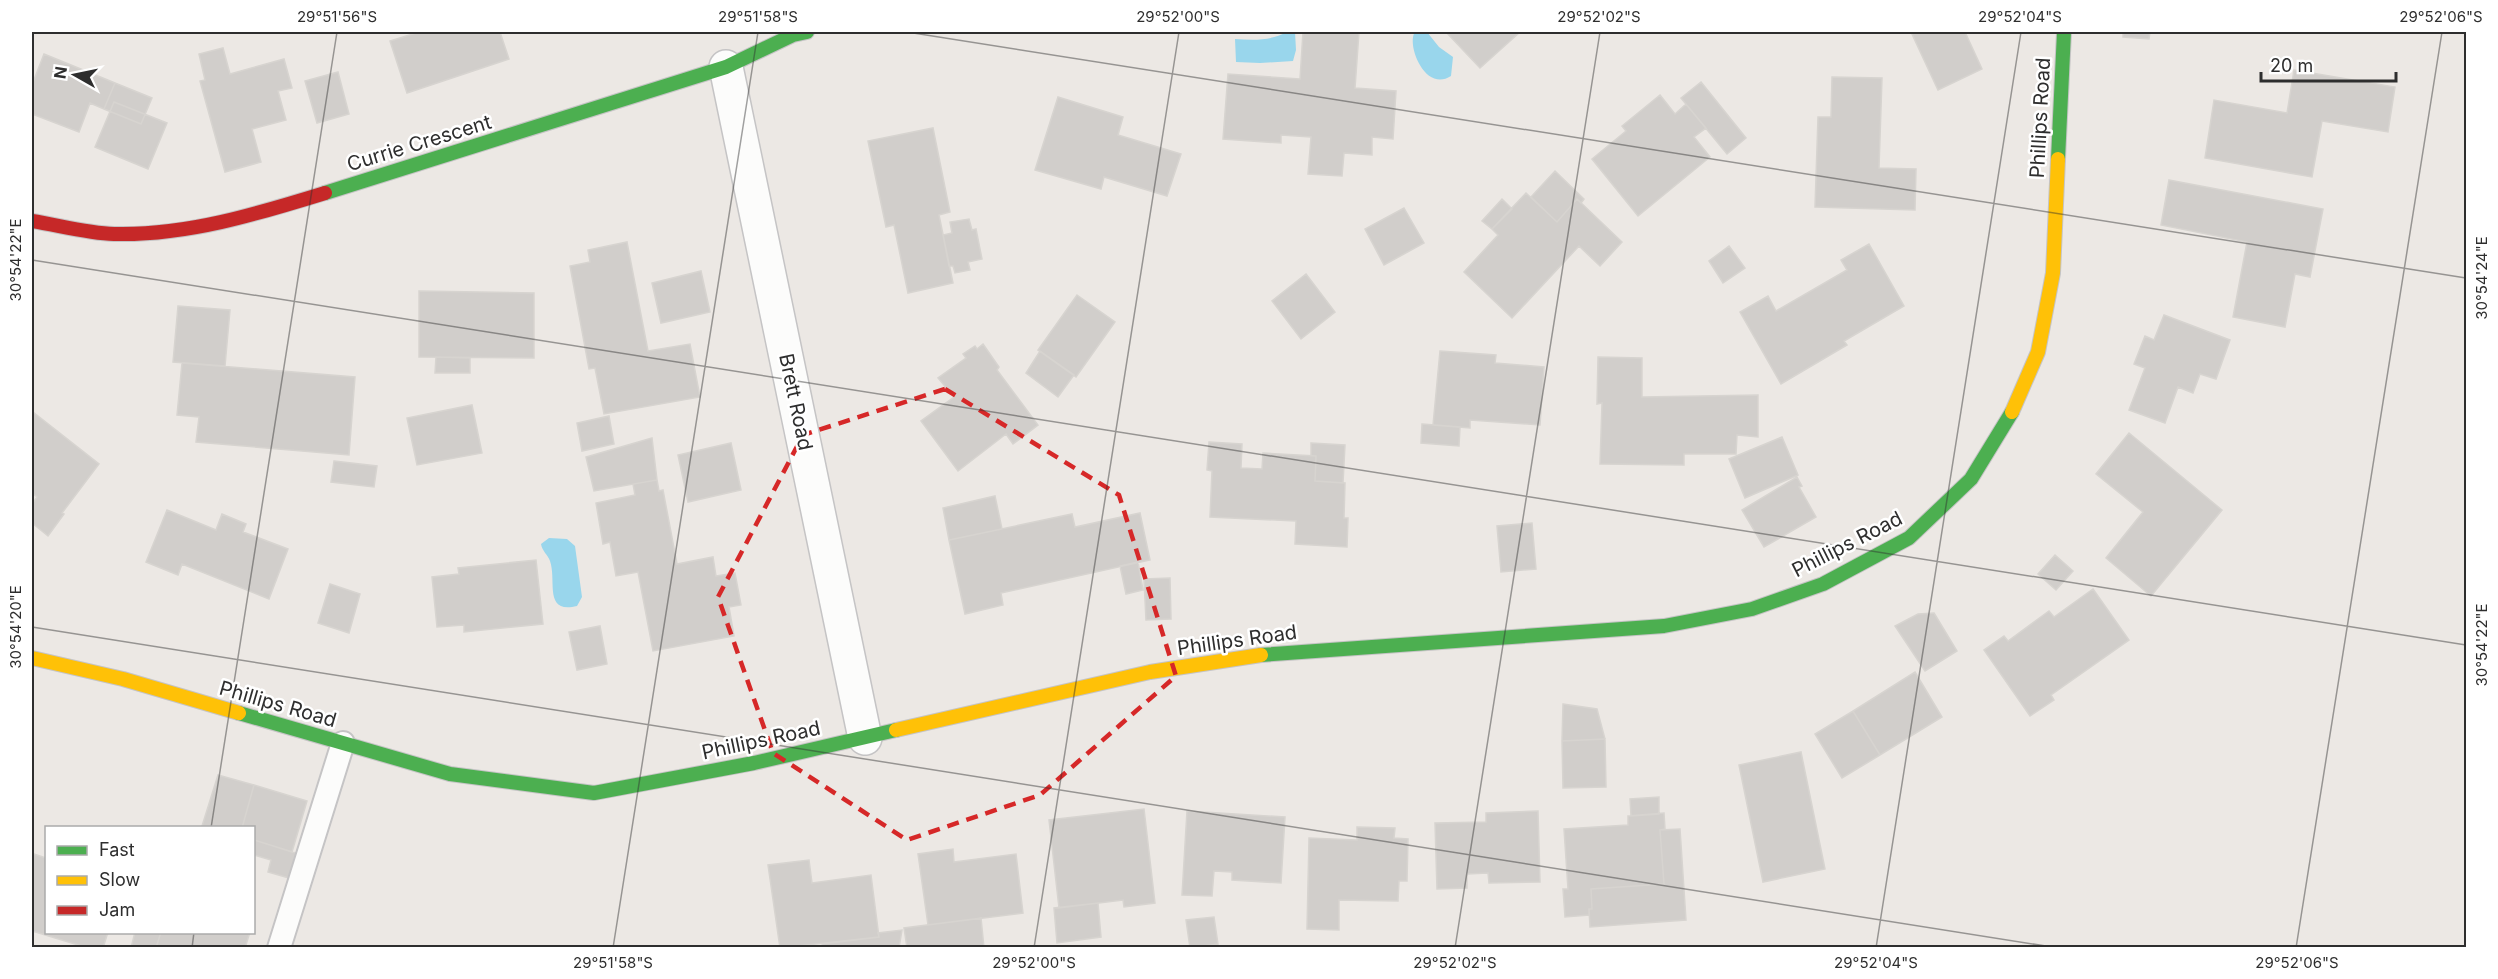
<svg xmlns="http://www.w3.org/2000/svg" width="2498" height="979" font-family="Inter,sans-serif">
<style>
.water{fill:#99d6ec}
.building{fill:#d1cecb;stroke:#d7d4d0;stroke-width:1.5}
.lines{fill:none;stroke-linecap:round;stroke-linejoin:round}
.lane-casing{stroke:#c5c4c5;stroke-width:26}
.street-casing{stroke:#c5c4c5;stroke-width:36}
.fast-casing{stroke:#c5c4c5;stroke-width:16}
.slow-casing{stroke:#c5c4c5;stroke-width:16}
.jam-casing{stroke:#c5c4c5;stroke-width:16}
.lane{stroke:#fcfcfb;stroke-width:22}
.street{stroke:#fcfcfb;stroke-width:33}
.fast{stroke:#4caf50;stroke-width:14}
.slow{stroke:#ffc107;stroke-width:14}
.jam{stroke:#c62828;stroke-width:14}
.marked{fill:none;stroke:#d62828;stroke-width:4.5;stroke-dasharray:12 8;stroke-linejoin:round}
.ticks{fill:none;stroke:#2e2e2e;stroke-width:1.5;stroke-opacity:0.45}
.labels{text-anchor:middle;dominant-baseline:central;stroke-width:5;stroke-linejoin:round;paint-order:stroke}
.street-label{font-size:20px;fill:#2e2e2e;stroke:#fff}
.neatline{fill:none;stroke:#2e2e2e;stroke-width:2}
.ticks-label{font-size:15px;text-anchor:middle;fill:#2e2e2e}
</style>
<rect width="100%" height="100%" fill="#ece8e4"/>
<path class="water" d="M 1287,32 L 1295,32 L 1296,50 L 1293,61 L 1260,63 L 1236,62 L 1235,39 C 1254,40 1270,41 1287,32 Z
M 1415,32 L 1427,32 L 1439,47 L 1453,57 L 1451,76 C 1425,93 1406,44 1415,32 Z
M 549,538 L 567,539 L 575,546 L 582,597 L 577,606 C 543,614 557,581 550,561 C 548,555 542,551 541,544 Z"/>
<path class="building" d="M 419,32 L 500,32 L 509,59 L 407,93 L 390,41 Z
M 1303,32 L 1359,32 L 1355,88 L 1396,91 L 1393,139 L 1372,137 L 1372,155 L 1344,153 L 1342,176 L 1308,174 L 1311,137 L 1281,135 L 1281,143 L 1223,139 L 1228,74 L 1300,79 Z
M 1446,32 L 1520,32 L 1480,68 Z
M 1911,32 L 1965,32 L 1982,69 L 1938,90 Z
M 2123,32 L 2150,32 L 2149,39 L 2123,37 Z
M 223,48 L 230,74 L 284,59 L 292,88 L 278,91 L 286,120 L 252,129 L 261,162 L 225,172 L 200,81 L 205,80 L 199,54 Z
M 44,54 L 115,83 L 104,109 L 90,103 L 79,132 L 32,114 L 32,85 Z
M 2294,70 L 2395,87 L 2388,132 L 2322,121 L 2312,177 L 2205,158 L 2214,100 L 2287,113 Z
M 338,72 L 349,114 L 317,123 L 305,81 Z
M 1832,77 L 1882,78 L 1879,168 L 1916,169 L 1915,210 L 1815,207 L 1818,117 L 1831,117 Z
M 1701,82 L 1746,138 L 1727,154 L 1681,98 Z
M 115,83 L 152,98 L 141,124 L 104,109 Z
M 1660,95 L 1675,114 L 1686,104 L 1706,128 L 1694,137 L 1710,157 L 1638,216 L 1592,159 L 1626,131 L 1622,126 Z
M 1058,97 L 1123,117 L 1118,135 L 1181,154 L 1167,196 L 1104,177 L 1101,189 L 1035,170 Z
M 114,102 L 167,123 L 148,169 L 95,147 Z
M 933,128 L 950,212 L 939,215 L 953,283 L 908,293 L 894,225 L 886,227 L 868,141 Z
M 1555,171 L 1584,199 L 1581,203 L 1577,199 L 1557,222 L 1531,197 Z
M 2169,180 L 2323,209 L 2310,277 L 2295,274 L 2285,327 L 2233,317 L 2247,242 L 2161,225 Z
M 1526,193 L 1557,222 L 1577,199 L 1622,242 L 1600,266 L 1579,246 L 1512,318 L 1464,272 L 1498,235 L 1492,229 Z
M 1502,199 L 1512,209 L 1492,229 L 1482,221 Z
M 1404,208 L 1424,243 L 1384,265 L 1365,229 Z
M 969,219 L 972,230 L 976,229 L 982,259 L 968,262 L 970,270 L 955,273 L 953,266 L 949,266 L 943,235 L 952,233 L 950,222 Z
M 627,242 L 648,351 L 690,344 L 700,397 L 604,414 L 595,368 L 589,369 L 570,266 L 590,262 L 588,250 Z
M 1869,244 L 1904,306 L 1844,341 L 1847,345 L 1781,384 L 1740,312 L 1768,296 L 1776,311 L 1847,270 L 1841,260 Z
M 1729,246 L 1745,268 L 1723,283 L 1709,261 Z
M 701,271 L 710,312 L 661,323 L 652,283 Z
M 1306,274 L 1335,312 L 1301,339 L 1272,301 Z
M 419,291 L 534,293 L 534,358 L 419,357 Z
M 1077,295 L 1115,322 L 1076,377 L 1038,350 Z
M 178,306 L 230,310 L 225,366 L 173,362 Z
M 2164,315 L 2230,340 L 2216,379 L 2200,374 L 2193,393 L 2178,387 L 2165,423 L 2129,410 L 2145,368 L 2134,364 L 2145,336 L 2154,340 Z
M 983,344 L 999,367 L 997,370 L 1038,425 L 1013,444 L 1006,434 L 958,471 L 921,421 L 954,397 L 938,378 L 966,358 L 963,354 L 975,346 L 977,349 Z
M 1040,351 L 1074,375 L 1058,397 L 1026,373 Z
M 1440,351 L 1496,355 L 1495,363 L 1544,367 L 1540,425 L 1470,420 L 1470,428 L 1433,425 Z
M 436,357 L 470,358 L 470,373 L 435,373 Z
M 1598,357 L 1642,358 L 1642,397 L 1758,395 L 1758,437 L 1737,435 L 1736,454 L 1684,454 L 1684,465 L 1600,464 L 1602,403 L 1597,404 Z
M 182,363 L 355,377 L 349,455 L 196,442 L 199,417 L 177,415 Z
M 472,405 L 482,453 L 417,465 L 407,418 Z
M 33,412 L 99,464 L 62,513 L 64,514 L 48,536 L 32,523 L 32,504 L 37,497 L 32,493 Z
M 609,416 L 614,444 L 582,451 L 577,423 Z
M 1422,424 L 1460,427 L 1459,446 L 1421,443 Z
M 2129,433 L 2222,510 L 2151,596 L 2106,558 L 2143,512 L 2096,474 Z
M 1782,437 L 1798,475 L 1745,498 L 1729,459 Z
M 652,438 L 657,480 L 594,491 L 586,457 Z
M 1209,442 L 1242,444 L 1241,468 L 1262,469 L 1263,453 L 1316,456 L 1315,481 L 1345,483 L 1344,518 L 1348,518 L 1347,547 L 1295,544 L 1296,521 L 1210,517 L 1212,471 L 1207,470 Z
M 731,443 L 741,490 L 688,502 L 678,455 Z
M 1311,443 L 1345,445 L 1343,483 L 1315,481 L 1316,456 L 1311,456 Z
M 334,461 L 377,466 L 374,487 L 331,482 Z
M 1797,477 L 1802,486 L 1799,487 L 1816,517 L 1764,547 L 1742,510 Z
M 657,480 L 659,491 L 663,490 L 677,564 L 713,557 L 716,576 L 735,573 L 741,605 L 729,607 L 734,636 L 653,651 L 638,572 L 616,576 L 610,542 L 603,544 L 596,503 L 635,495 L 633,484 Z
M 995,496 L 1002,529 L 949,540 L 943,508 Z
M 167,510 L 216,530 L 222,514 L 246,524 L 243,532 L 288,549 L 269,599 L 182,564 L 178,575 L 146,562 Z
M 1140,513 L 1150,560 L 1001,593 L 1003,605 L 965,614 L 949,540 L 1072,514 L 1075,527 Z
M 1532,523 L 1536,569 L 1501,572 L 1497,526 Z
M 2055,555 L 2073,571 L 2056,590 L 2038,574 Z
M 536,560 L 543,624 L 464,632 L 464,625 L 437,627 L 432,577 L 459,574 L 458,568 Z
M 1138,562 L 1143,590 L 1126,594 L 1120,566 Z
M 1170,578 L 1171,619 L 1146,620 L 1144,579 Z
M 330,584 L 360,594 L 349,633 L 318,623 Z
M 2093,589 L 2129,640 L 2051,695 L 2054,700 L 2030,716 L 1984,650 L 2004,636 L 2008,641 L 2049,611 L 2054,617 Z
M 1934,613 L 1957,651 L 1925,671 L 1895,626 L 1918,614 Z
M 600,626 L 607,664 L 577,670 L 569,632 Z
M 1915,672 L 1942,717 L 1880,755 L 1853,711 Z
M 1563,704 L 1597,709 L 1605,739 L 1562,741 Z
M 1853,711 L 1880,755 L 1842,778 L 1815,734 Z
M 1605,739 L 1606,787 L 1563,788 L 1562,741 Z
M 1801,752 L 1825,869 L 1763,882 L 1739,765 Z
M 218,775 L 254,785 L 242,828 L 202,826 Z
M 254,785 L 307,801 L 292,852 L 254,840 L 254,828 L 242,828 Z
M 1659,797 L 1659,814 L 1631,816 L 1630,799 Z
M 1144,809 L 1155,903 L 1124,907 L 1123,900 L 1059,908 L 1049,820 Z
M 1187,811 L 1285,817 L 1281,883 L 1232,880 L 1232,872 L 1214,871 L 1212,896 L 1182,895 Z
M 1538,811 L 1540,882 L 1489,883 L 1488,873 L 1467,874 L 1467,888 L 1437,889 L 1435,823 L 1486,822 L 1486,813 Z
M 1664,813 L 1665,829 L 1660,830 L 1664,884 L 1591,889 L 1592,909 L 1589,909 L 1589,915 L 1565,917 L 1563,889 L 1568,889 L 1564,829 L 1628,825 L 1628,816 Z
M 1357,827 L 1395,828 L 1394,838 L 1408,839 L 1407,881 L 1399,881 L 1398,901 L 1339,900 L 1339,930 L 1307,929 L 1309,838 L 1357,840 Z
M 1680,829 L 1686,920 L 1590,927 L 1589,909 L 1592,909 L 1591,889 L 1664,884 L 1660,830 Z
M 254,840 L 296,853 L 289,878 L 268,872 L 271,860 L 254,855 Z
M 953,849 L 954,862 L 1016,854 L 1023,913 L 928,925 L 918,854 Z
M 34,854 L 46,858 L 46,932 L 108,932 L 103,948 L 88,948 L 32,931 L 32,859 Z
M 809,860 L 812,883 L 871,875 L 879,937 L 780,948 L 768,865 Z
M 1098,903 L 1101,937 L 1057,943 L 1054,908 Z
M 1214,917 L 1218,944 L 1190,948 L 1186,920 Z
M 981,918 L 984,948 L 907,948 L 904,928 Z
M 902,930 L 899,948 L 824,948 L 822,944 L 879,937 L 878,933 Z
M 135,932 L 161,932 L 156,948 L 131,948 Z
M 161,932 L 250,932 L 245,948 L 156,948 Z"/>
<g class="lines">
<g class="lane-casing">
<path id="lane" d="M 279,948 L 343,743"/>
</g>
<g class="street-casing">
<path id="street" d="M 726,67 L 865,738"/>
</g>
<g class="fast-casing">
<path id="fast" d="M 2058,159 L 2064,32
M 325,193 L 726,67 L 793,35 L 807,32
M 1261,655 L 1664,626 L 1752,609 L 1823,584 L 1909,538 L 1971,479 L 2012,412
M 239,713 L 450,774 L 594,793 L 754,763 L 896,730"/>
</g>
<g class="slow-casing">
<path id="slow" d="M 2012,412 L 2038,352 L 2053,273 L 2058,159
M 32,658 L 123,679 L 239,713
M 896,730 L 1150,672 L 1261,655"/>
</g>
<g class="jam-casing">
<path id="jam" d="M 32,221 C 58,225 87,233 114,234 C 186,236 257,214 325,193"/>
</g>
<use href="#lane" class="lane"/>
<use href="#street" class="street"/>
<use href="#fast" class="fast"/>
<use href="#slow" class="slow"/>
<use href="#jam" class="jam"/>
</g>
<path class="marked" d="M 945,389 L 1119,495 L 1176,676 L 1040,795 L 907,840 L 773,753 L 718,597 L 803,435 Z"/>
<path class="ticks" d="M 907,32 L 2466,278M 32,260 L 2466,645M 32,627 L 2058,948M 211,828 L 337,32M 192,948 L 194,932M 613,948 L 758,32M 1034,948 L 1179,32M 1455,948 L 1600,32M 1876,948 L 2021,32M 2296,948 L 2442,32"/>
<g class="labels">
<g class="street-label">
<text transform="translate(2040 118) rotate(-87)">Phillips Road</text>
<text transform="translate(419 143) rotate(-17)">Currie Crescent</text>
<text transform="translate(796 402) rotate(78)">Brett Road</text>
<text transform="translate(1847 544) rotate(-27)">Phillips Road</text>
<text transform="translate(1237 640) rotate(-8)">Phillips Road</text>
<text transform="translate(278 704) rotate(16)">Phillips Road</text>
<text transform="translate(761 740) rotate(-12)">Phillips Road</text>
</g>
</g>
<rect width="2498" height="979" fill="none" stroke="#ffffff" stroke-width="66"/>
<rect x="45" y="826" width="210" height="108" fill="#ffffff" stroke="#ababab" stroke-width="1.5"/>
<rect x="57" y="846" width="30" height="9" fill="#4caf50" stroke="#ababab" stroke-width="1.5"/>
<text x="99" y="856" font-size="18" fill="#2e2e2e">Fast</text>
<rect x="57" y="876" width="30" height="9" fill="#ffc107" stroke="#ababab" stroke-width="1.5"/>
<text x="99" y="886" font-size="18" fill="#2e2e2e">Slow</text>
<rect x="57" y="906" width="30" height="9" fill="#c62828" stroke="#ababab" stroke-width="1.5"/>
<text x="99" y="916" font-size="18" fill="#2e2e2e">Jam</text>
<g transform="translate(75 75) rotate(279)" stroke="#ffffff" stroke-width="4.5" paint-order="stroke">
<path d="M0-4.5L10 22L0 15L-10 22Z" fill="#2e2e2e"/>
<text y="-9" font-size="16" font-weight="bold" text-anchor="middle" fill="#2e2e2e">N</text>
</g>
<path d="M2261 72v9h135v-9" fill="none" stroke="#2e2e2e" stroke-width="3"/>
<text x="2270" y="72" font-size="18" fill="#2e2e2e" stroke="#ffffff" stroke-width="4.5" paint-order="stroke">20 m</text>
<rect x="33" y="33" width="2432" height="913" class="neatline"/>
<g class="ticks-label">
<text x="337" y="22">29°51'56"S</text>
<text x="758" y="22">29°51'58"S</text>
<text x="1178" y="22">29°52'00"S</text>
<text x="1599" y="22">29°52'02"S</text>
<text x="2020" y="22">29°52'04"S</text>
<text x="2441" y="22">29°52'06"S</text>
<text transform="translate(16 260) rotate(-90)" y="5">30°54'22"E</text>
<text transform="translate(2482 278) rotate(-90)" y="5">30°54'24"E</text>
<text transform="translate(16 627) rotate(-90)" y="5">30°54'20"E</text>
<text transform="translate(2482 645) rotate(-90)" y="5">30°54'22"E</text>
<text x="613" y="968">29°51'58"S</text>
<text x="1034" y="968">29°52'00"S</text>
<text x="1455" y="968">29°52'02"S</text>
<text x="1876" y="968">29°52'04"S</text>
<text x="2297" y="968">29°52'06"S</text>
</g>
</svg>
